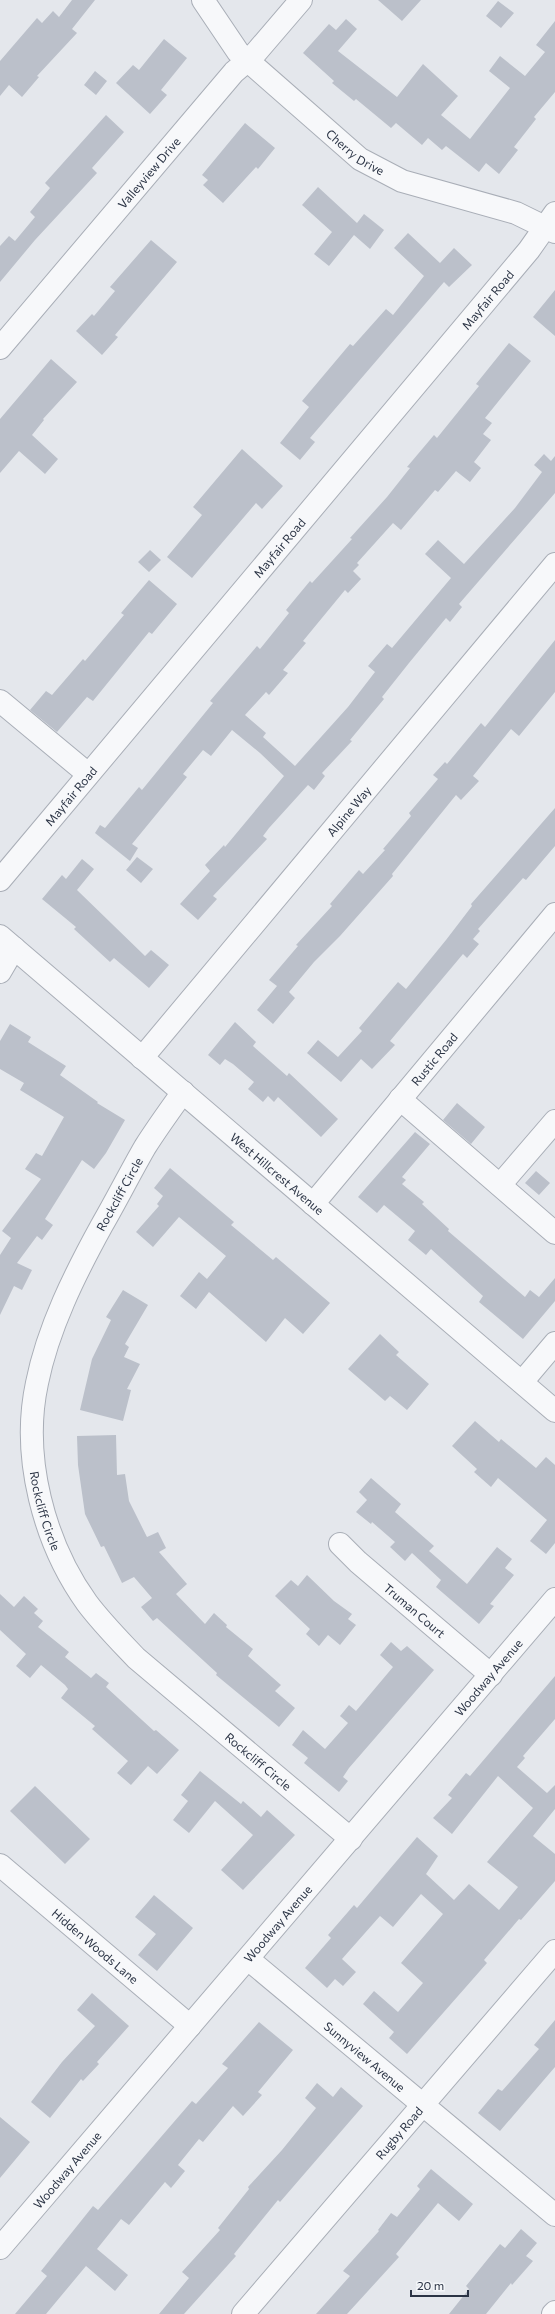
<svg xmlns="http://www.w3.org/2000/svg" width="555" height="2314" font-family="Commissioner,sans-serif">
<style>
.building{fill:#bbc0ca}
.lines{fill:none;stroke-linecap:round;stroke-linejoin:round}
.minor-casing{stroke:#a9aeb7;stroke-width:24}
.minor{stroke:#f7f8fa;stroke-width:22}
.labels{text-anchor:middle;dominant-baseline:central;stroke-width:3.5;stroke-linejoin:round;paint-order:stroke}
.street-label{font-size:12px;fill:#2b3445;stroke:#f4f6f9}
</style>
<rect width="100%" height="100%" fill="#e4e7ec"/>
<path class="building" d="M 72,0 L 95,0 L 72,29 L 77,33 L 37,76 L 39,77 L 22,97 L 9,85 L 0,96 L 0,61 L 37,18 L 42,23 L 53,11 L 59,17 Z
M 378,0 L 421,0 L 402,21 Z
M 498,1 L 514,13 L 501,28 L 486,16 Z
M 346,19 L 357,29 L 338,51 L 397,97 L 423,64 L 458,96 L 441,115 L 470,139 L 510,88 L 489,71 L 500,56 L 525,76 L 545,52 L 536,45 L 555,21 L 555,92 L 534,117 L 536,119 L 514,147 L 518,150 L 499,174 L 486,163 L 479,172 L 446,146 L 442,150 L 428,138 L 422,145 L 396,123 L 391,128 L 356,99 L 354,101 L 332,83 L 334,81 L 303,53 L 329,24 L 336,30 Z
M 164,39 L 187,58 L 161,90 L 167,95 L 150,114 L 116,83 L 133,65 L 139,70 Z
M 95,71 L 107,81 L 96,95 L 84,85 Z
M 106,115 L 124,132 L 92,168 L 97,173 L 35,240 L 0,282 L 0,246 L 9,236 L 15,241 L 35,217 L 30,212 L 50,188 L 45,183 Z
M 245,123 L 275,148 L 258,169 L 256,167 L 223,203 L 203,185 L 208,180 L 202,175 Z
M 318,187 L 357,223 L 364,214 L 384,230 L 370,249 L 354,235 L 329,266 L 314,254 L 332,232 L 302,205 Z
M 408,233 L 440,263 L 454,248 L 472,265 L 449,287 L 444,282 L 310,438 L 315,442 L 300,460 L 280,443 L 309,407 L 302,401 L 350,344 L 353,346 L 386,309 L 393,315 L 424,276 L 394,248 Z
M 151,240 L 177,262 L 115,335 L 118,337 L 102,355 L 76,331 L 92,314 L 94,316 L 115,291 L 110,287 Z
M 555,290 L 555,336 L 533,317 Z
M 509,343 L 531,361 L 485,418 L 492,423 L 483,434 L 491,440 L 474,462 L 481,468 L 470,482 L 456,471 L 438,492 L 435,490 L 401,530 L 393,523 L 357,563 L 359,565 L 353,571 L 361,579 L 348,593 L 345,590 L 303,641 L 306,643 L 283,670 L 288,673 L 269,695 L 266,692 L 245,715 L 266,733 L 263,737 L 295,766 L 348,707 L 375,672 L 368,666 L 387,644 L 392,648 L 451,578 L 425,554 L 438,540 L 464,564 L 515,508 L 542,472 L 534,465 L 544,454 L 551,461 L 555,456 L 555,493 L 459,604 L 462,607 L 450,622 L 446,618 L 409,663 L 382,697 L 384,699 L 350,740 L 352,741 L 322,773 L 325,776 L 314,790 L 308,785 L 269,828 L 263,836 L 267,839 L 213,896 L 217,899 L 198,920 L 180,904 L 210,871 L 205,865 L 224,845 L 225,847 L 284,776 L 260,753 L 232,730 L 211,756 L 203,750 L 183,774 L 187,777 L 132,844 L 138,848 L 130,861 L 95,833 L 100,825 L 105,828 L 139,787 L 142,790 L 213,703 L 210,701 L 257,646 L 260,649 L 289,613 L 286,610 L 310,581 L 312,583 L 352,539 L 350,538 L 387,497 L 410,468 L 407,467 L 434,435 L 437,438 L 479,386 L 476,384 Z
M 51,359 L 77,382 L 43,419 L 44,420 L 32,435 L 58,459 L 45,474 L 19,451 L 0,473 L 0,419 Z
M 242,449 L 283,486 L 262,509 L 256,503 L 192,578 L 167,557 L 202,515 L 193,507 Z
M 150,550 L 161,560 L 149,572 L 138,562 Z
M 149,580 L 177,604 L 152,634 L 149,632 L 93,701 L 87,697 L 57,732 L 30,710 L 46,691 L 52,695 L 83,659 L 85,661 L 124,615 L 121,613 Z
M 555,640 L 555,692 L 519,736 L 511,729 L 473,776 L 479,781 L 461,800 L 456,795 L 392,874 L 393,876 L 340,936 L 314,962 L 289,992 L 295,998 L 273,1024 L 257,1010 L 277,986 L 269,980 L 298,946 L 296,945 L 332,906 L 330,904 L 359,870 L 363,874 L 385,850 L 383,849 L 411,816 L 409,813 L 438,779 L 433,775 L 445,762 L 447,764 L 481,723 L 485,727 Z
M 555,808 L 555,846 L 526,880 L 523,878 L 478,929 L 480,931 L 473,939 L 479,944 L 467,958 L 463,954 L 390,1041 L 395,1045 L 372,1069 L 361,1059 L 341,1082 L 307,1053 L 318,1040 L 338,1057 L 362,1031 L 359,1028 L 398,982 L 406,989 L 446,940 L 472,906 L 471,904 Z
M 137,857 L 153,869 L 141,883 L 126,870 Z
M 82,859 L 94,869 L 77,890 L 145,956 L 151,950 L 169,965 L 149,988 L 114,958 L 110,962 L 74,929 L 76,927 L 42,899 L 62,875 L 66,879 Z
M 235,1022 L 256,1042 L 253,1046 L 287,1076 L 289,1073 L 338,1119 L 321,1137 L 278,1097 L 274,1102 L 268,1096 L 263,1102 L 248,1089 L 254,1082 L 233,1064 L 225,1059 L 220,1065 L 208,1055 Z
M 10,1024 L 31,1037 L 28,1042 L 66,1066 L 60,1075 L 98,1102 L 97,1103 L 125,1120 L 106,1153 L 94,1169 L 82,1160 L 45,1219 L 53,1225 L 42,1240 L 37,1236 L 17,1263 L 32,1270 L 22,1290 L 14,1286 L 0,1315 L 0,1255 L 11,1238 L 2,1231 L 41,1179 L 25,1169 L 36,1153 L 42,1156 L 64,1117 L 20,1090 L 24,1083 L 0,1069 L 0,1041 Z
M 457,1103 L 485,1127 L 471,1144 L 443,1120 Z
M 415,1132 L 430,1144 L 402,1177 L 406,1180 L 402,1184 L 424,1202 L 422,1204 L 449,1229 L 448,1231 L 525,1297 L 530,1290 L 539,1297 L 555,1278 L 555,1301 L 523,1339 L 479,1302 L 483,1296 L 431,1249 L 426,1255 L 408,1240 L 415,1231 L 384,1205 L 377,1213 L 358,1197 Z
M 170,1168 L 234,1222 L 231,1225 L 273,1260 L 276,1257 L 330,1303 L 303,1334 L 285,1318 L 266,1342 L 209,1292 L 196,1309 L 180,1296 L 199,1272 L 207,1279 L 226,1256 L 179,1217 L 153,1247 L 136,1232 L 159,1206 L 157,1204 L 163,1196 L 154,1188 Z
M 536,1171 L 550,1183 L 539,1195 L 525,1183 Z
M 123,1290 L 148,1305 L 125,1344 L 129,1347 L 124,1357 L 140,1364 L 127,1389 L 131,1390 L 123,1421 L 80,1410 L 92,1359 L 111,1320 L 106,1317 Z
M 380,1334 L 399,1352 L 396,1355 L 429,1384 L 407,1410 L 390,1396 L 385,1401 L 348,1369 Z
M 475,1421 L 499,1442 L 501,1439 L 536,1468 L 546,1457 L 555,1465 L 555,1543 L 546,1554 L 530,1541 L 547,1520 L 498,1478 L 491,1487 L 474,1472 L 477,1469 L 452,1446 Z
M 116,1435 L 117,1475 L 125,1474 L 129,1501 L 147,1537 L 158,1532 L 166,1548 L 159,1552 L 187,1584 L 176,1594 L 205,1624 L 214,1613 L 227,1625 L 226,1627 L 253,1649 L 248,1656 L 281,1685 L 275,1691 L 295,1708 L 279,1727 L 216,1675 L 217,1673 L 157,1618 L 153,1621 L 141,1607 L 152,1598 L 134,1577 L 122,1583 L 104,1546 L 101,1547 L 85,1514 L 78,1465 L 77,1436 Z
M 371,1478 L 401,1504 L 395,1512 L 434,1546 L 429,1551 L 467,1584 L 497,1547 L 512,1559 L 505,1568 L 514,1575 L 490,1604 L 494,1606 L 479,1624 L 436,1587 L 441,1580 L 412,1553 L 405,1561 L 390,1547 L 395,1542 L 372,1522 L 371,1524 L 356,1512 L 367,1500 L 359,1492 Z
M 307,1575 L 334,1601 L 352,1614 L 348,1619 L 356,1625 L 340,1645 L 328,1635 L 319,1646 L 306,1634 L 310,1629 L 275,1596 L 291,1580 L 298,1586 Z
M 0,1594 L 14,1607 L 24,1596 L 38,1609 L 34,1613 L 43,1621 L 38,1627 L 69,1652 L 65,1657 L 91,1678 L 96,1673 L 109,1683 L 106,1687 L 154,1731 L 156,1730 L 179,1750 L 157,1774 L 148,1766 L 131,1785 L 117,1773 L 128,1761 L 92,1729 L 95,1726 L 61,1698 L 68,1689 L 65,1685 L 41,1665 L 30,1678 L 16,1666 L 26,1654 L 0,1630 Z
M 391,1642 L 401,1651 L 407,1646 L 434,1670 L 349,1768 L 343,1777 L 348,1781 L 339,1792 L 304,1763 L 308,1758 L 292,1745 L 303,1730 L 325,1749 L 348,1723 L 340,1716 L 349,1705 L 356,1711 L 393,1667 L 380,1655 Z
M 555,1676 L 555,1719 L 523,1756 L 525,1758 L 517,1767 L 547,1793 L 555,1785 L 555,1809 L 533,1836 L 555,1854 L 555,1881 L 521,1920 L 519,1919 L 484,1960 L 487,1963 L 407,2054 L 389,2038 L 394,2032 L 363,2004 L 374,1991 L 398,2012 L 423,1983 L 401,1963 L 443,1914 L 421,1894 L 393,1927 L 380,1916 L 342,1959 L 356,1972 L 343,1986 L 335,1979 L 327,1988 L 305,1968 L 331,1938 L 328,1935 L 354,1905 L 357,1908 L 417,1837 L 438,1856 L 426,1874 L 454,1900 L 469,1884 L 499,1910 L 518,1887 L 487,1862 L 533,1808 L 498,1776 L 452,1834 L 433,1818 L 452,1798 L 448,1795 L 466,1773 L 470,1776 Z
M 200,1771 L 241,1804 L 243,1801 L 261,1817 L 267,1810 L 295,1835 L 243,1890 L 221,1870 L 253,1835 L 215,1801 L 189,1833 L 173,1820 L 188,1801 L 181,1795 Z
M 35,1786 L 90,1839 L 65,1864 L 10,1811 Z
M 154,1895 L 193,1928 L 157,1971 L 138,1955 L 156,1934 L 135,1917 Z
M 92,1993 L 129,2026 L 97,2062 L 99,2064 L 83,2081 L 81,2079 L 50,2118 L 31,2102 L 62,2062 L 95,2026 L 77,2010 Z
M 555,2020 L 555,2067 L 500,2131 L 478,2113 L 498,2089 L 502,2091 L 539,2049 L 534,2045 Z
M 259,2022 L 293,2050 L 258,2092 L 262,2095 L 243,2116 L 233,2106 L 203,2142 L 199,2139 L 178,2165 L 185,2171 L 171,2188 L 165,2182 L 129,2225 L 121,2219 L 97,2249 L 128,2275 L 115,2291 L 86,2266 L 46,2314 L 15,2314 L 47,2276 L 41,2271 L 93,2206 L 98,2210 L 192,2101 L 196,2104 L 228,2068 L 222,2064 Z
M 317,2083 L 333,2097 L 341,2087 L 363,2106 L 280,2202 L 278,2200 L 234,2254 L 236,2256 L 184,2314 L 159,2314 L 189,2278 L 182,2272 L 220,2230 L 218,2228 L 249,2189 L 248,2187 L 282,2150 L 316,2108 L 305,2098 Z
M 0,2117 L 30,2142 L 0,2178 Z
M 431,2169 L 473,2204 L 459,2221 L 438,2203 L 396,2254 L 399,2257 L 347,2314 L 316,2314 L 350,2276 L 343,2271 L 379,2231 L 378,2230 L 391,2213 L 397,2217 L 420,2189 L 417,2186 Z
M 521,2229 L 537,2243 L 526,2256 L 533,2261 L 512,2285 L 511,2283 L 486,2314 L 449,2314 L 469,2289 L 466,2286 L 500,2244 L 505,2248 Z"/>
<g class="lines">
<g class="minor-casing">
<g id="minor">
<path id="s1" d="M 203,0 L 238,52 L 360,159 L 402,181 L 516,213 L 555,232"/>
<path id="s2" d="M 0,348 L 234,72 L 253,56 L 301,0"/>
<path d="M 0,701 L 88,774"/>
<path id="s3" d="M 0,880 L 529,250 L 555,213"/>
<path id="s4" d="M 0,936 L 555,1411"/>
<path d="M 0,972 L 14,948"/>
<path id="s5" d="M 142,1058 L 555,564"/>
<path id="s6" d="M 183,1092 C 170,1110 157,1128 145,1147 C 130,1173 117,1199 102,1225 C 75,1274 48,1328 37,1383 C 21,1457 44,1543 87,1603 C 102,1623 119,1640 136,1658 L 351,1839"/>
<path d="M 400,1099 L 555,1233"/>
<path d="M 500,1185 L 555,1121"/>
<path id="s7" d="M 313,1204 L 555,914"/>
<path d="M 522,1382 L 555,1343"/>
<path id="s8" d="M 340,1544 L 358,1562 L 491,1675"/>
<path id="s9" d="M 0,1865 L 190,2026"/>
<path id="s10" d="M 248,1959 L 555,2215"/>
<path id="s11" d="M 0,2248 L 555,1599"/>
<path id="s12" d="M 243,2314 L 555,1951"/>
<path d="M 553,2314 L 555,2312"/>
</g>
</g>
<use href="#minor" class="minor"/>
</g>
<g class="labels">
<g class="street-label">
<text stroke="none"><textPath href="#s1" startOffset="217">Cherry Drive</textPath></text>
<text stroke="none"><textPath href="#s2" startOffset="230">Valleyview Drive</textPath></text>
<text stroke="none"><textPath href="#s3" startOffset="758">Mayfair Road</textPath></text>
<text stroke="none"><textPath href="#s3" startOffset="434">Mayfair Road</textPath></text>
<text stroke="none"><textPath href="#s3" startOffset="110">Mayfair Road</textPath></text>
<text stroke="none"><textPath href="#s5" startOffset="322">Alpine Way</textPath></text>
<text stroke="none"><textPath href="#s7" startOffset="189">Rustic Road</textPath></text>
<text stroke="none"><textPath href="#s4" startOffset="365">West Hillcrest Avenue</textPath></text>
<text transform="translate(119 1194) rotate(-61)">Rockcliff Circle</text>
<text stroke="none"><textPath href="#s6" startOffset="457">Rockcliff Circle</textPath></text>
<text stroke="none"><textPath href="#s8" startOffset="100">Truman Court</textPath></text>
<text stroke="none"><textPath href="#s11" startOffset="751">Woodway Avenue</textPath></text>
<text stroke="none"><textPath href="#s6" startOffset="793">Rockcliff Circle</textPath></text>
<text stroke="none"><textPath href="#s11" startOffset="427">Woodway Avenue</textPath></text>
<text stroke="none"><textPath href="#s9" startOffset="125">Hidden Woods Lane</textPath></text>
<text stroke="none"><textPath href="#s10" startOffset="152">Sunnyview Avenue</textPath></text>
<text stroke="none"><textPath href="#s12" startOffset="239">Rugby Road</textPath></text>
<text stroke="none"><textPath href="#s11" startOffset="103">Woodway Avenue</textPath></text>
</g>
</g>
<path d="M411 2290v6h57v-6" fill="none" stroke="#2b3445" stroke-width="2"/>
<text x="417" y="2290" font-size="12" fill="#2b3445" stroke="#f4f6f9" stroke-width="3" paint-order="stroke">20 m</text>
</svg>
